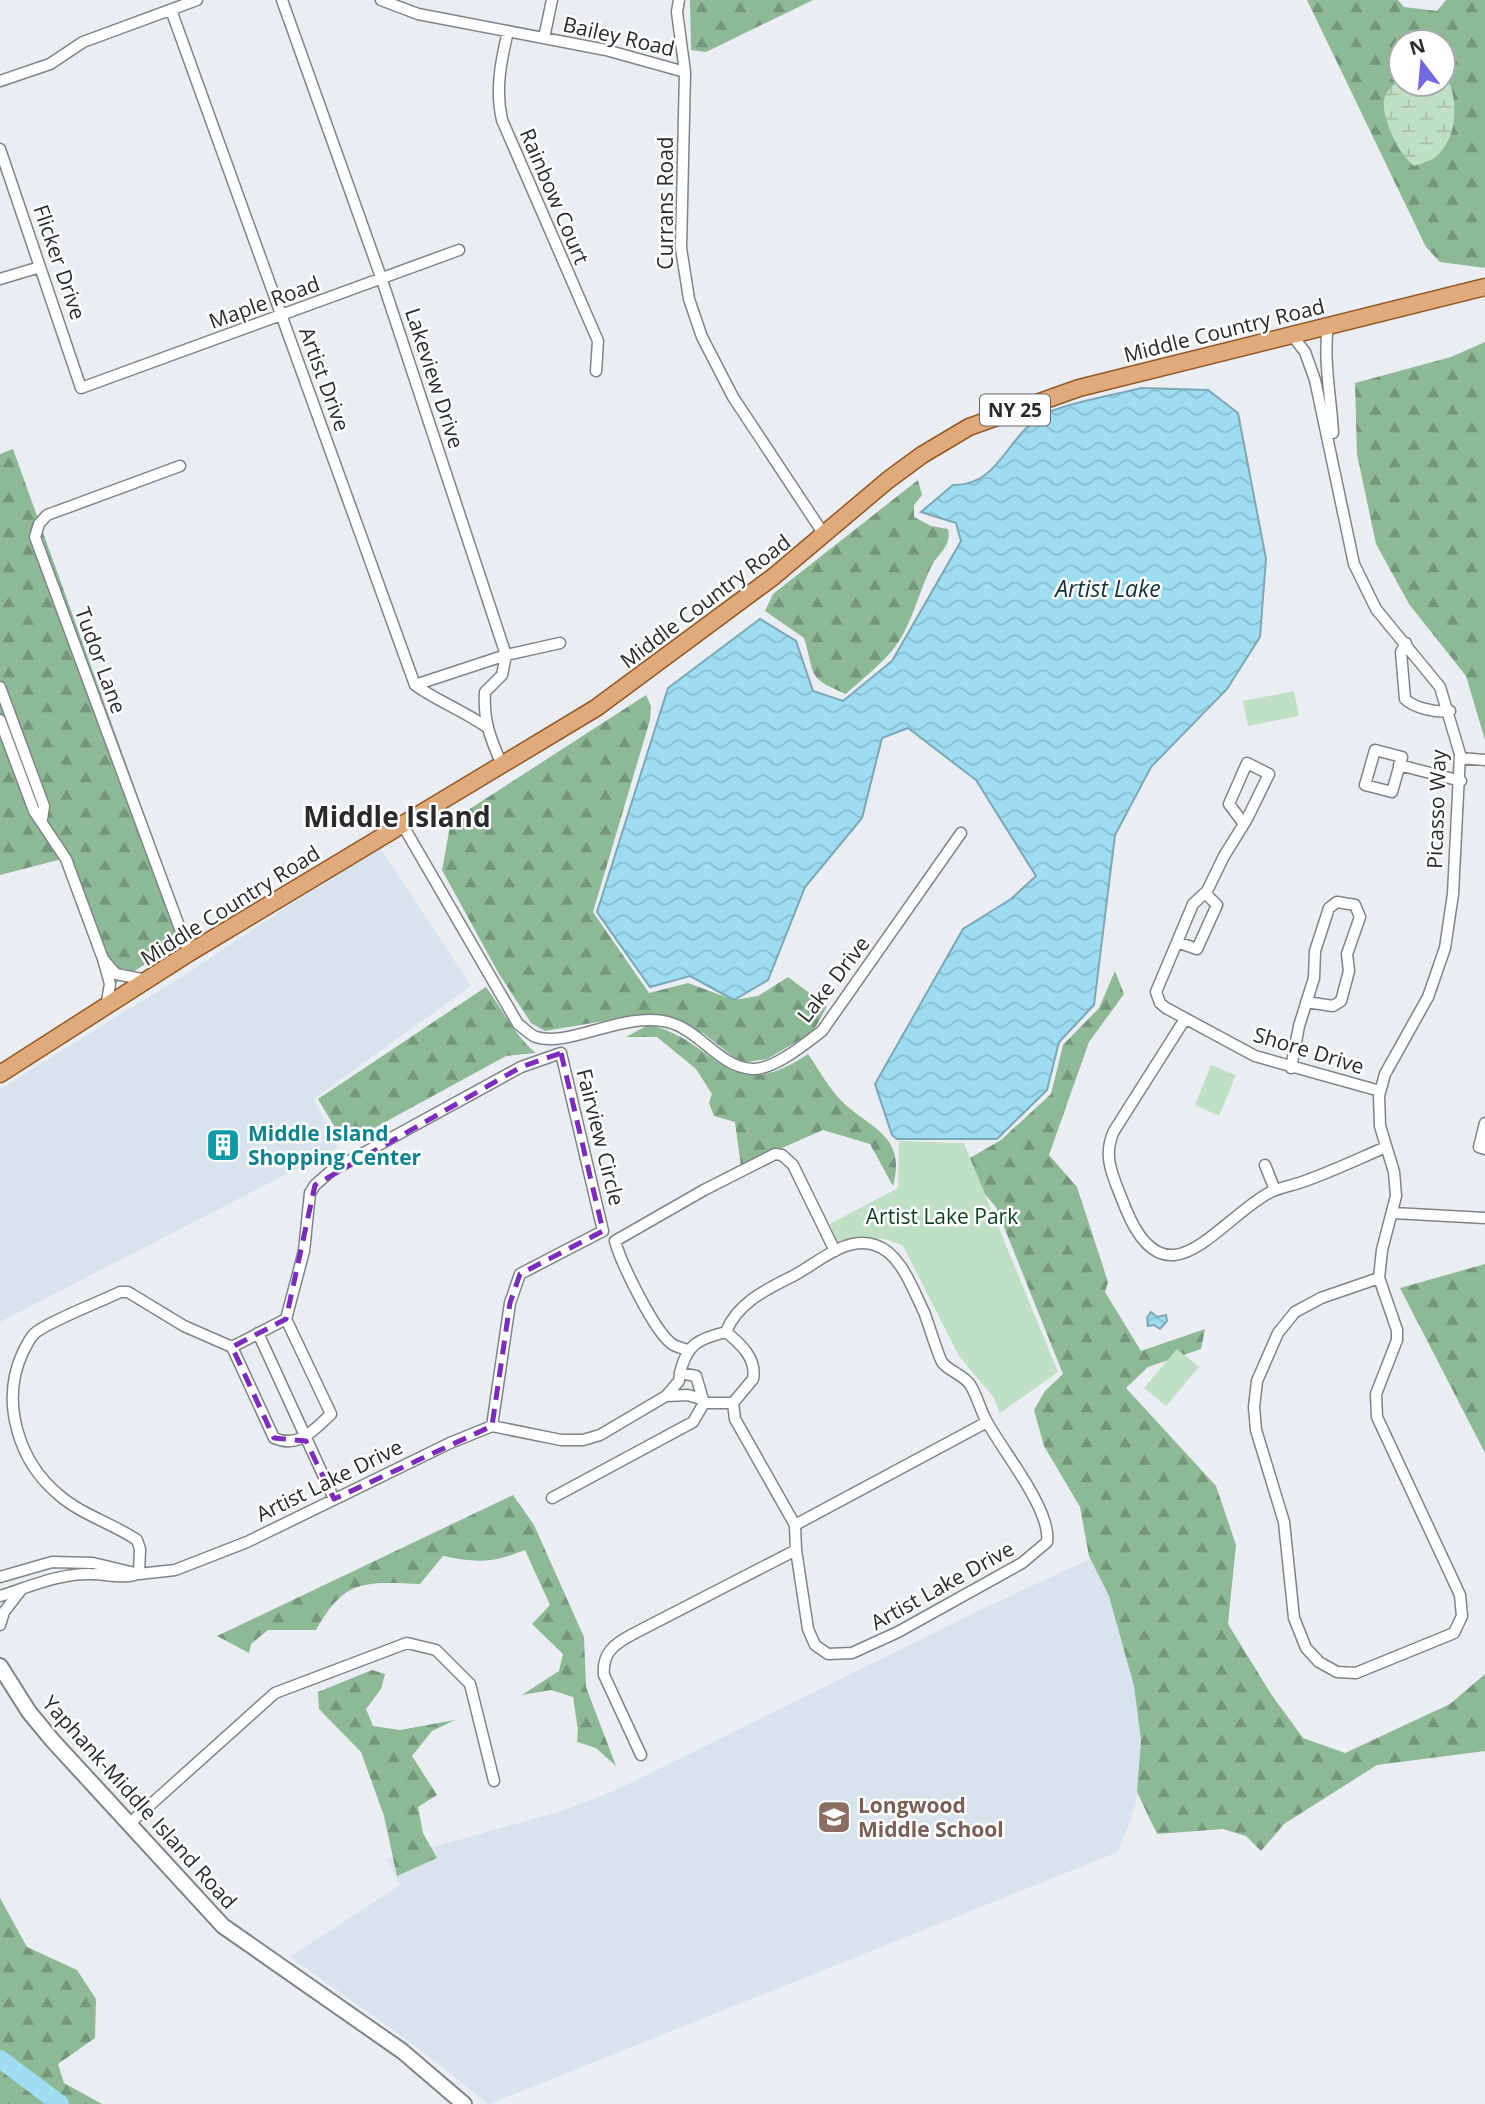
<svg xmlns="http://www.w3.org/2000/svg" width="1485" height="2104" font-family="'Open Sans',sans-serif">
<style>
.built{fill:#d8e3ed}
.forest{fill:url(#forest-firs);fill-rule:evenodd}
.wetland{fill:url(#wetland-marsh)}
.park{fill:#bfe0c4}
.water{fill:url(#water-waves);stroke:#7ba7b6;stroke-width:2}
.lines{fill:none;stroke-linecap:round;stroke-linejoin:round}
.river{stroke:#9eddf1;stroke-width:18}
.street-casing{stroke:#7f8488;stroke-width:13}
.secondary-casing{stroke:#7f8488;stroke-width:18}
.primary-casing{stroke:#935926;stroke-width:19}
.street{stroke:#fff;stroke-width:10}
.secondary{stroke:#fff;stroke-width:14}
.primary{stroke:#e0aa7b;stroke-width:16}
.marked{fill:none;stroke:#7b2cbf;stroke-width:5;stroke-dasharray:14 9;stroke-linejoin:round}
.labels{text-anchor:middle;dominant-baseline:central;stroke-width:5;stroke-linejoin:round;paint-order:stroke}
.shield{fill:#fff;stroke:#686a6b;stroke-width:2}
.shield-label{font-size:19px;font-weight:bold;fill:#282a2c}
.street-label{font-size:21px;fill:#282a2c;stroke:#fff}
.culture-label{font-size:21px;font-weight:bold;fill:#0d838f;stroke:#fff;text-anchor:start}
.park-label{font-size:21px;fill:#10421f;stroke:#fff}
.education-label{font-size:21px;font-weight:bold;fill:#785e54;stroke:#fff;text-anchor:start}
.water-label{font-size:23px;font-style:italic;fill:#113039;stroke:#fff}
.district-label{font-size:28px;font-weight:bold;fill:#282a2c;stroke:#fff}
</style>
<defs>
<pattern id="forest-firs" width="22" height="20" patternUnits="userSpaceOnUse" patternTransform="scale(1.75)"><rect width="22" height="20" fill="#8eb996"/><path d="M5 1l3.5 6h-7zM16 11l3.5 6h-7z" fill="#74977b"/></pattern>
<pattern id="wetland-marsh" width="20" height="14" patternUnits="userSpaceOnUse" patternTransform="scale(1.75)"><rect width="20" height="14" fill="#bfe0c4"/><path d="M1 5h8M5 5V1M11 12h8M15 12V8" fill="none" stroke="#a4c0a9"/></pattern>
<pattern id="water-waves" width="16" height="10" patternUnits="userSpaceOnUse" patternTransform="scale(1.75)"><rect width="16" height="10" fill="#9eddf1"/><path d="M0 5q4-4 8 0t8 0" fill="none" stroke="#88becf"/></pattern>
</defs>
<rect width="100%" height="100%" fill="#eaeef3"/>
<path class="built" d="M 379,846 L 471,986 L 313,1099 L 339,1147 L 0,1322 L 0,1089 L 189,972 Z
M 1126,1542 L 1150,1542 L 1141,1776 L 1134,1811 L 1118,1852 L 489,2104 L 411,2043 L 290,1957 L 400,1885 L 387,1860 L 562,1811 L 616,1790 L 976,1612 Z"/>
<path class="forest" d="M 690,0 L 813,0 L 706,52 L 691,50 Z
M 1307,0 L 1398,0 L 1404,7 L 1437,11 L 1446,0 L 1485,0 L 1485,268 L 1440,262 L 1426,247 ZM 1401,42 L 1443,42 L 1443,84 L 1401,84 Z
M 1485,342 L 1485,740 L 1466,676 L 1409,604 L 1376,544 L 1357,454 L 1355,383 L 1451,357 Z
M 13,449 L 188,936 L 107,989 L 62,859 L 0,875 L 0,454 Z
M 918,480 L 922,495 L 914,505 L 914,517 L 931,526 L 948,529 C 952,547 938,553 931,567 C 918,594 911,629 891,652 C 878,667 861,680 846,694 C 806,677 816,677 804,638 L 765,611 L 773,594 Z
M 646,695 L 651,706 L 650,720 L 593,912 L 649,993 L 688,983 L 734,1000 L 758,996 L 788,977 L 827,1006 L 813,1032 L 767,1059 L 741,1063 L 703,1033 L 639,1015 L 545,1031 L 531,1023 L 499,974 L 442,870 L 451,821 Z
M 1115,971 L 1124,994 L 1089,1042 L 1049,1155 L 1077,1187 L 1108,1282 L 1105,1292 L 1141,1351 L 1205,1329 L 1201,1349 L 1148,1367 L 1126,1388 L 1216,1486 L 1236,1545 L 1228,1624 L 1271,1694 L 1303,1738 L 1345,1753 L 1450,1704 L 1485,1674 L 1485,1751 L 1377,1765 L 1284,1824 L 1261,1851 L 1246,1836 L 1223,1829 L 1157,1834 L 1137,1792 L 1141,1740 L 1134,1686 L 1109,1596 L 1089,1556 L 1080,1507 L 1044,1446 L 1034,1410 L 1045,1391 L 1063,1374 L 996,1207 L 970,1177 L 968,1159 L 1001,1140 L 1051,1094 L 1063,1045 L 1099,1008 Z
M 486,987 C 503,1010 514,1035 536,1053 L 506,1056 L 345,1144 L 318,1099 Z
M 648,1025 C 717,1038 725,1110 808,1054 C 817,1067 826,1083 836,1095 C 864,1128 908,1131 893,1186 L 870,1144 L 823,1130 L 741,1166 L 735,1122 L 714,1116 L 709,1103 L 712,1094 L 696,1069 L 657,1037 L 626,1037 Z
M 1485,1264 L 1485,1453 L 1400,1288 Z
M 513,1495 L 534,1525 L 584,1637 L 586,1687 L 616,1766 L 596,1748 L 577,1742 L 578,1730 L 573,1697 L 551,1690 L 522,1695 L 559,1671 L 563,1654 L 532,1624 L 550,1605 L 525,1550 C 492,1563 478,1563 443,1556 L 420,1584 C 365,1582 345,1578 316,1630 L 268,1630 L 251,1644 L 249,1653 L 217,1636 Z
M 372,1670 L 385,1674 L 381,1689 L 366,1709 L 373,1726 L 400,1730 L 455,1720 L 432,1731 L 412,1756 L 437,1795 L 418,1807 L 423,1833 L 437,1858 L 397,1876 L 384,1816 L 361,1752 L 319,1709 L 318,1692 Z
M 0,1898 L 27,1947 L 77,1970 L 96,1999 L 95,2038 L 58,2064 L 64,2083 L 102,2104 L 0,2104 Z"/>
<path class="wetland" d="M 1443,69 C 1458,94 1460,132 1439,154 C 1434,160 1422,163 1414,166 C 1399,154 1382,120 1384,101 C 1385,91 1394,84 1401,79 L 1401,84 L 1443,84 Z"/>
<path class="park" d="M 1294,691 L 1299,716 L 1248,726 L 1243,701 Z
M 1211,1065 L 1236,1075 L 1219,1116 L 1195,1105 Z
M 899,1141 L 964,1143 L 1058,1372 L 1000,1413 L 994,1398 L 959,1356 L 903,1246 C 879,1234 863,1238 838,1244 L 830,1224 L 898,1188 Z
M 1177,1349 L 1199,1367 L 1166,1406 L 1144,1388 Z"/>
<path class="water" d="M 1141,388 L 1208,390 L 1238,413 L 1266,559 L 1260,637 L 1227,689 L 1151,767 L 1115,835 L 1094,1005 L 1059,1042 L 1047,1090 L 997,1139 L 897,1139 L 892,1135 L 875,1084 L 963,929 L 1011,899 L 1036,876 L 976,780 L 908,728 L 882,738 L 862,818 L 805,887 L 768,980 L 734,1000 L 690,976 L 650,987 L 597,912 L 668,688 L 760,619 L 796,641 L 813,691 L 843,701 L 892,661 L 961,541 L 956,523 L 921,512 L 953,485 C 1001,486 1007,432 1047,413 C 1070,402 1114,395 1141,388 Z
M 1151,1312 L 1157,1317 L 1166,1315 L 1167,1321 L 1160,1329 L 1154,1325 L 1148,1326 L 1147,1318 Z"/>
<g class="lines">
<path class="river" d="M 0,2059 L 60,2104"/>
<g class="street-casing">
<path id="street" d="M 282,0 L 382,280 L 506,655 L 502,675 L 485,692 C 483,721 491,740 502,765
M 381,0 L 418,14 L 606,50 L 685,72
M 679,0 L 677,12 L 685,72 L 681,248 L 689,299 L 702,337 L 733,397 L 825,536
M 171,10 L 415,685 C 437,701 462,710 485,726
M 508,31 C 501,61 495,89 502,120 L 598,341 L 596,371
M 544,38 L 552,0
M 0,81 L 50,64 L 83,42 L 197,0
M 0,149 L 81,388 L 459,250
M 0,279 L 40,267
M 1328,324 C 1323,361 1331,396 1333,433
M 1291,334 L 1305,352 L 1315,380 L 1354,564 L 1376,609 L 1440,687 L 1460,754 L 1453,894 L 1445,948 L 1428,997 L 1385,1074 L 1379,1096 L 1380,1126 L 1394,1172 L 1396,1196 L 1382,1250 L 1379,1278 L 1397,1330 L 1397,1340 L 1376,1394 L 1377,1417 L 1460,1595 L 1462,1616 L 1454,1633 L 1356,1673 L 1337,1672 L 1319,1662 L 1306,1648 L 1294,1618 L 1284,1522 L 1256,1430 L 1254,1407 L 1257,1381 L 1278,1333 L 1295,1312 L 1321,1298 L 1379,1278
M 180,466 L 47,515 L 39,524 L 35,537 L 189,953
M 1406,643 L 1401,652 L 1405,699 C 1414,708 1437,713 1450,711
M 415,685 L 506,655 L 560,643
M 0,687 L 44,806 L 42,819
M 0,720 L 34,811 L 66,859 L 103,959 L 110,984 L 106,1007
M 1375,750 L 1402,757 L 1392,792 L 1365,785 Z
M 1460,758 L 1485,760
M 1399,765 L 1461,781
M 402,824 L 518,1024 C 524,1028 530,1035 536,1037 C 569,1048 623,1011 668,1022 C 700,1030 719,1067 752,1069 C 774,1070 806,1043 822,1031 L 961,833
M 1244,824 L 1229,804 L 1247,763 L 1269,774 L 1247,819 L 1244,824 L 1224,856 L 1207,891 L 1193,904 L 1156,992 L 1160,1003 L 1166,1008 L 1255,1056 L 1380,1091
M 1177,942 L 1197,949 L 1217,905 L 1205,893
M 103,959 L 116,974 L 147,980
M 1185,1019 L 1114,1131 C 1101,1158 1115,1180 1125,1207 C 1165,1307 1214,1225 1267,1194 C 1277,1188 1291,1186 1302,1182 C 1331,1172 1358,1159 1386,1147
M 1291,1068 L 1299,1026 L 1314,978 L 1315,951 L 1329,908 L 1337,902 L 1355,905 L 1360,917 L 1347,954 L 1349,971 L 1341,1001 L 1333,1006 L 1306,1002
M 1485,1123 L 1479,1147 L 1485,1149
M 1265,1165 L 1275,1190
M 1393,1213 L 1485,1218
M 726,1332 C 737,1303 767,1289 793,1276 C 818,1263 846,1235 875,1245 C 901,1253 913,1290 924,1312 C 928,1322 939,1358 942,1362 C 949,1372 964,1374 971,1386 C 977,1396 980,1409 986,1420 C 1001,1449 1052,1510 1047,1542 L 1022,1563 L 898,1632 L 852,1653 L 828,1654 L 815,1645 L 808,1629 L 796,1550 L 795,1525 L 735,1419 L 733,1403
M 726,1332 C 741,1344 757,1359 753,1379 L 733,1403 L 704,1403 L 696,1376 L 680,1373 C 687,1344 698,1339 726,1332 Z
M 258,1333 L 334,1499
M 232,1347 L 286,1319
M 687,1350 C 683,1348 676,1347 672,1344 C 654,1331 621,1263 615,1241 L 704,1190 L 775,1154 L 782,1155 L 793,1165 L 835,1251
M 680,1373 L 679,1381 L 666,1396 L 688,1395 L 701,1399
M 552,1498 L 693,1422 L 704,1403
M 795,1525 L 987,1422
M 139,1574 L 140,1549 L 137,1540 C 112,1523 82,1515 59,1495 C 18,1461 0,1401 23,1352 C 26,1347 29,1339 34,1334 C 45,1323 102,1301 120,1292 L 128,1292 L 184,1326 L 232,1347 L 274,1438 C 299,1449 315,1429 331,1414 L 286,1319 L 304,1251 L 310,1193 L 315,1185 L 331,1171 L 521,1067 L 561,1053 L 603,1231 L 520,1274 L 510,1303 L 492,1426
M 0,1577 L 52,1562 L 93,1563 L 139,1574 L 175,1570 L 247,1542 L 450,1443 L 492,1426 L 561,1440 L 583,1440 L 600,1435 L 666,1396
M 0,1596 C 29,1587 60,1573 91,1574 C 107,1574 119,1579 135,1575
M 0,1625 L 4,1612 L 21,1590
M 641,1755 L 604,1675 C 602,1653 614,1644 633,1634 L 796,1550
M 129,1824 L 275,1693 L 407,1643 L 436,1650 L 470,1684 L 494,1781"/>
</g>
<g class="secondary-casing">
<path id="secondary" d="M 0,1666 L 29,1712 L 53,1741 L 223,1926 L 402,2051 L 464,2104"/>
</g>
<g class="primary-casing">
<path id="primary" d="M 0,1074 L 189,953 L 596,708 L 773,577 L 888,480 L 922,455 L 969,427 L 1079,388 L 1485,287"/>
</g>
<use href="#street" class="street"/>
<use href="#secondary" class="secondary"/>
<use href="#primary" class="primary"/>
</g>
<path class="marked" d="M 561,1053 L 603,1231 L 520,1274 L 510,1303 L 492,1426 L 334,1499 L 306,1441 L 274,1438 L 232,1347 L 286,1319 L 315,1185 L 521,1067 Z"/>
<defs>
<g id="building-square" transform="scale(1.75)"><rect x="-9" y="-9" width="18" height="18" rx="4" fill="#0f9aa8" stroke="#fff"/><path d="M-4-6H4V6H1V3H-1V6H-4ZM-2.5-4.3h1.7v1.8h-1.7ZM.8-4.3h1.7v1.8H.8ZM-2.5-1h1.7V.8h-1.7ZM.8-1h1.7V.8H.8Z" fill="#fff"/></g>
<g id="school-square" transform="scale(1.75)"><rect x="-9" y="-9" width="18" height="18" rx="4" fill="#8d6e63" stroke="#fff"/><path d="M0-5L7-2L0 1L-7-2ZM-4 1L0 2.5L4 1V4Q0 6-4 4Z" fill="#fff"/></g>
</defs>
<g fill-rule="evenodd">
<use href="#building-square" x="223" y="1145"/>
<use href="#school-square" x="834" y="1817"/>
</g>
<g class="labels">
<rect class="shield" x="980" y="394.5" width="70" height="31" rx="5"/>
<g class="shield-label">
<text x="1015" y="410">NY 25</text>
</g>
<g class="street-label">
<text transform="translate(619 36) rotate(13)">Bailey Road</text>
<text transform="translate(555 196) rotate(67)">Rainbow Court</text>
<text transform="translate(665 203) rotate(-90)">Currans Road</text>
<text transform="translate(60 262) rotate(71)">Flicker Drive</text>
<text transform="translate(264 302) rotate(-20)">Maple Road</text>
<text transform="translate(1224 330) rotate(-14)">Middle Country Road</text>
<text transform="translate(435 378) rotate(72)">Lakeview Drive</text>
<text transform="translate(325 379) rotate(70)">Artist Drive</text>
<text transform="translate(705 601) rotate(-37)">Middle Country Road</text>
<text transform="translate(101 660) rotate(70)">Tudor Lane</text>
<text transform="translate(1436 809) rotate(-88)">Picasso Way</text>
<text transform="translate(230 905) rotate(-32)">Middle Country Road</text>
<text transform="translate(833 979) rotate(-52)">Lake Drive</text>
<text transform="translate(1309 1050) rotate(17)">Shore Drive</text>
<text transform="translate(601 1137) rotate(76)">Fairview Circle</text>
<text transform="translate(329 1480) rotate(-26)">Artist Lake Drive</text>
<text transform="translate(942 1585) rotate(-29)">Artist Lake Drive</text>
<text transform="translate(140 1802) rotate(48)">Yaphank-Middle Island Road</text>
</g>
<g class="culture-label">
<text x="248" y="1133">Middle Island<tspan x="248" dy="24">Shopping Center</tspan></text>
</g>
<g class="park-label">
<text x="942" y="1216">Artist Lake Park</text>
</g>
<g class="education-label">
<text x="858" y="1805">Longwood<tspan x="858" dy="24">Middle School</tspan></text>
</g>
<g class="water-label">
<text x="1108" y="588">Artist Lake</text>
</g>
<g class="district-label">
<text x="397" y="816">Middle Island</text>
</g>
</g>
<g transform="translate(1422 63) rotate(344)"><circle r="33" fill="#ffffff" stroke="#a9aaab" stroke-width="2"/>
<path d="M0-5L12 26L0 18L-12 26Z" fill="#7367e2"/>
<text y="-10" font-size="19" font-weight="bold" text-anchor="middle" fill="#282a2c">N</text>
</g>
</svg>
